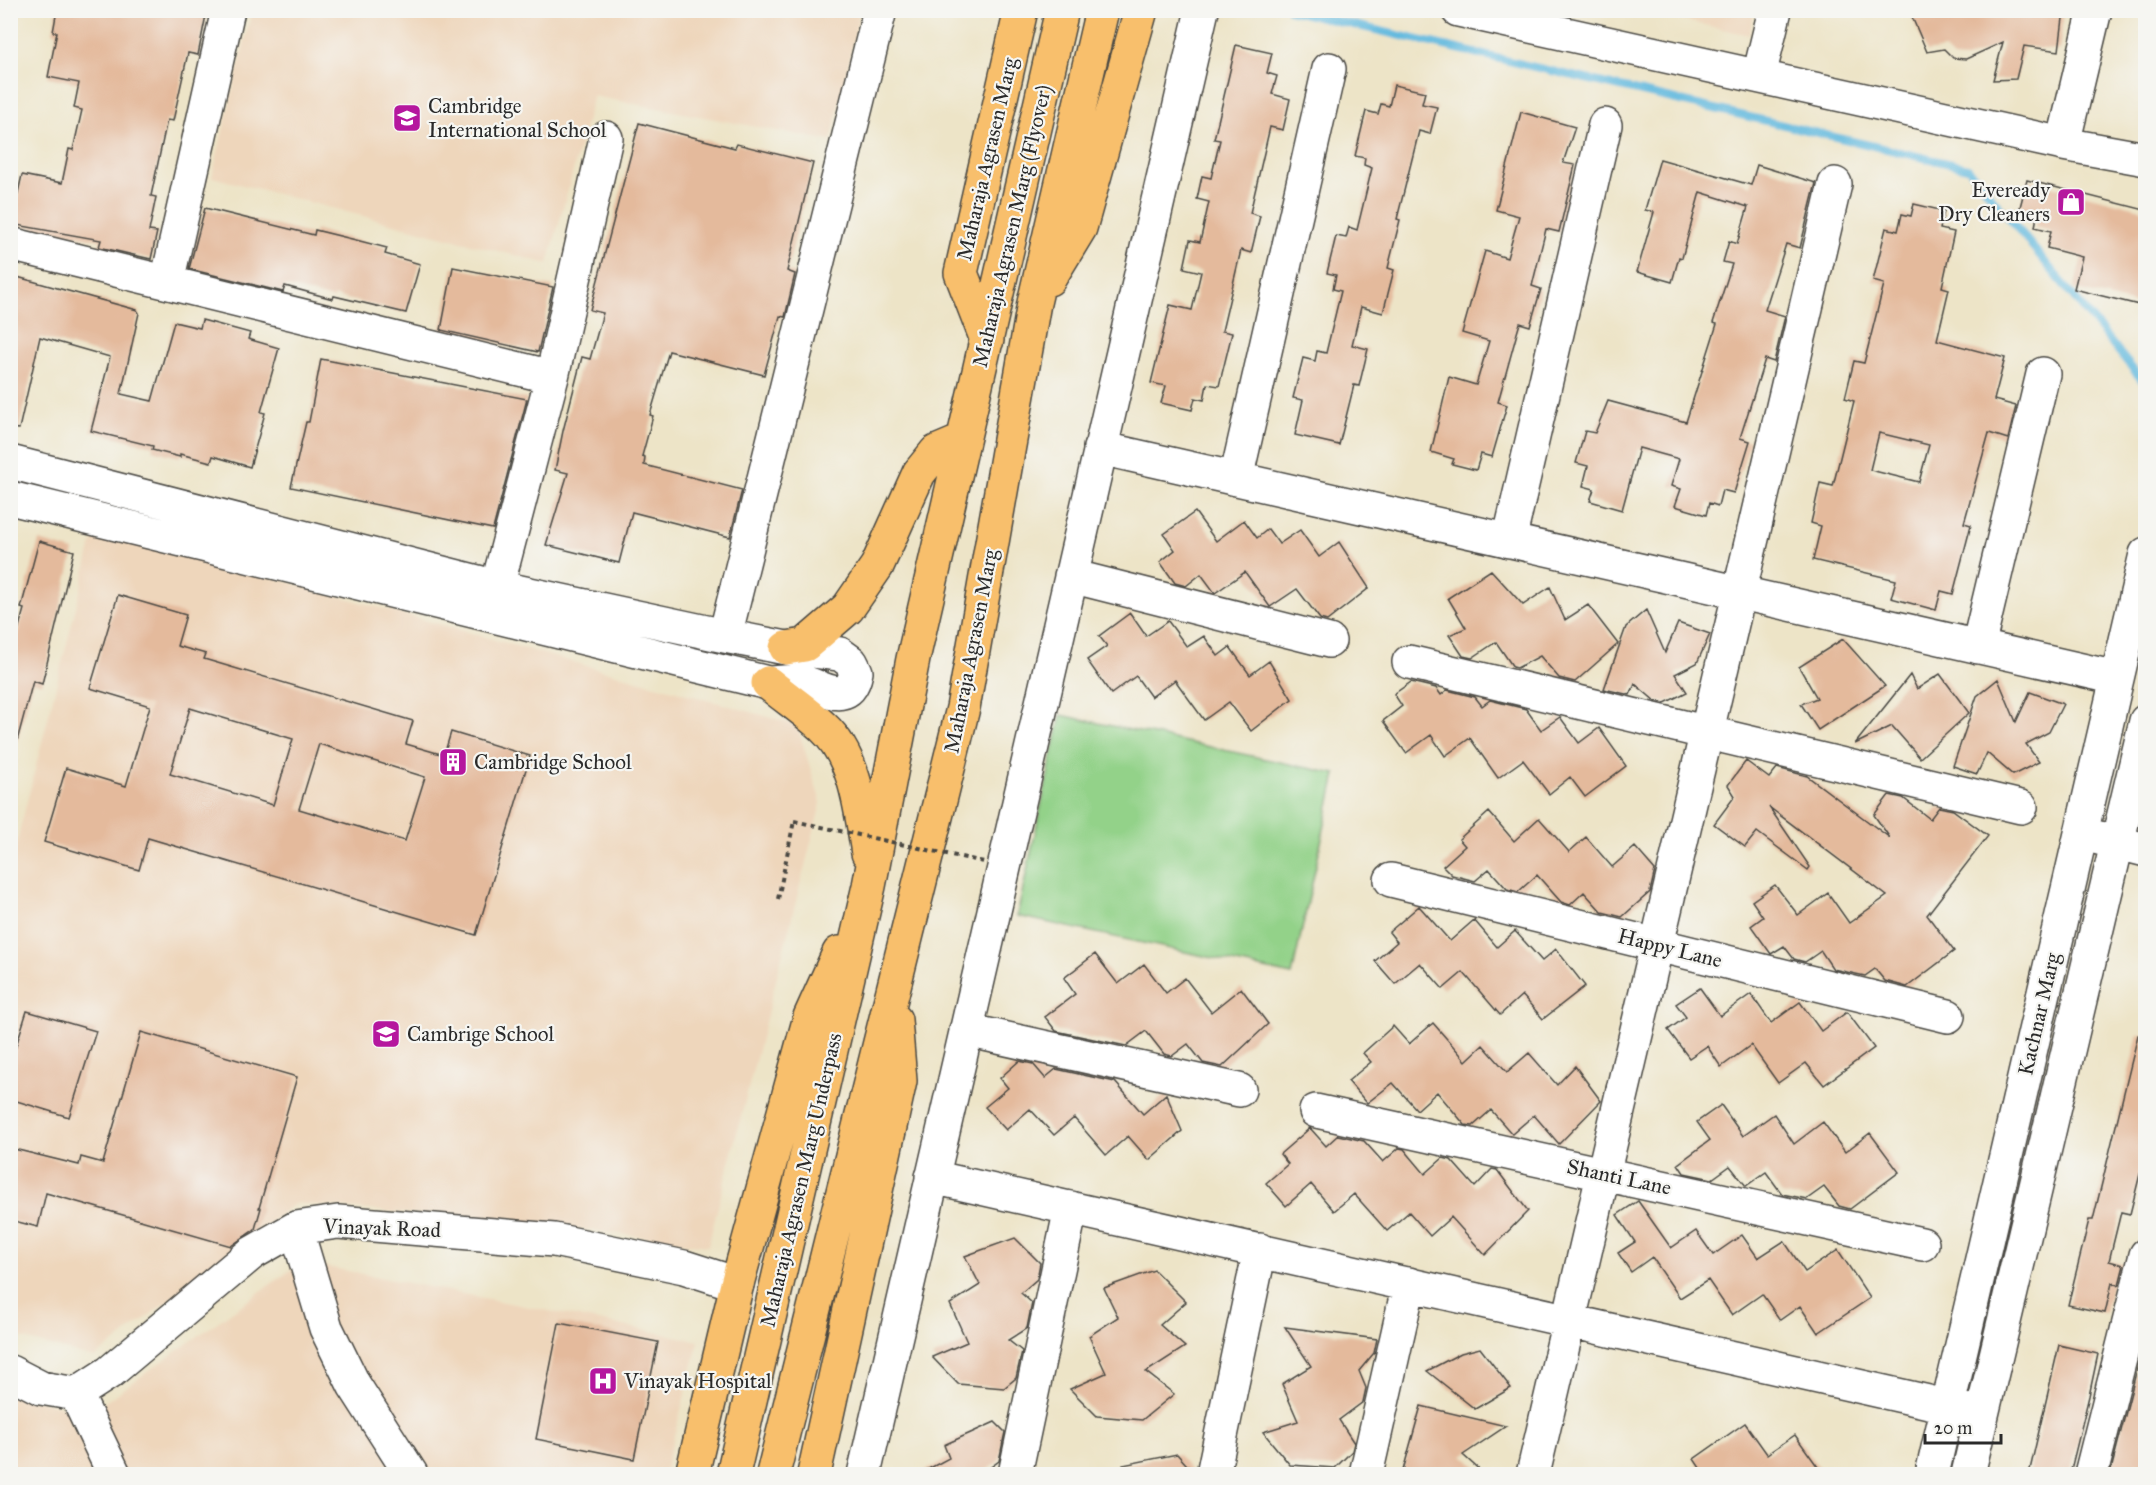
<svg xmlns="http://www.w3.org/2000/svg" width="2156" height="1485" font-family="'IM FELL Great Primer',serif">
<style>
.built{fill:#eed6bb}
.green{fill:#93d289;stroke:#5f7e5a;stroke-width:1.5}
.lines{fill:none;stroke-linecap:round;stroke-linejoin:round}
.stream{stroke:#62b9de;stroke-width:8}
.building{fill:#e4ba9c;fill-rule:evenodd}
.minor-casing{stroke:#484742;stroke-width:36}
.major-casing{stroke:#484742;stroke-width:36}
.path{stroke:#484742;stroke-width:4;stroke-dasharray:4.5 4.5;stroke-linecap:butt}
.minor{stroke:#fff;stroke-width:33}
.major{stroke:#f8bf6c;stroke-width:33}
.path-bridge{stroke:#484742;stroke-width:4;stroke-dasharray:4.5 4.5;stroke-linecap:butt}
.labels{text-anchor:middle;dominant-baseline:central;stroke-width:4.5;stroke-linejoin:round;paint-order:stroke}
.poi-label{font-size:21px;fill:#2b2b2b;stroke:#f6f6f2;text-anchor:start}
.street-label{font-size:21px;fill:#2b2b2b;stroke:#f6f6f2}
</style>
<rect width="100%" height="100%" fill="#f6f6f2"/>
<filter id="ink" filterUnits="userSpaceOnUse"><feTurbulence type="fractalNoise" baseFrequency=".0167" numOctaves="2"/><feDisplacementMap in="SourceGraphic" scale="12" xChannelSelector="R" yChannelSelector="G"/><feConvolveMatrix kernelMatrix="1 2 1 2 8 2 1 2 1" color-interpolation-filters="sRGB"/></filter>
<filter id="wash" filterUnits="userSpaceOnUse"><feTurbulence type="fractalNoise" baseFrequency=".008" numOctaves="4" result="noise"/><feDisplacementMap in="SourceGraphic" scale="24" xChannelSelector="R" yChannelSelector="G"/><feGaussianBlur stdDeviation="1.35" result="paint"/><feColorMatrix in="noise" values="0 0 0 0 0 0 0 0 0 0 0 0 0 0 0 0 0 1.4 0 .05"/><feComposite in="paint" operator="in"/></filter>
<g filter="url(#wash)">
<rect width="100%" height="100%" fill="#ede4c7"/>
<path class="built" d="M 252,11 L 860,11 L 831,141 L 593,96 L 548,264 L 212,177 Z
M 1641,11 L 1755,11 L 1749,35 Z
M 96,528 L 797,725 L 821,803 L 708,1246 L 607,1232 L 295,1203 L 94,1358 L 11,1335 L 11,865 Z
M 302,1262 L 699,1341 L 664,1474 L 11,1474 L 10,1391 L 87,1415 Z"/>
<path class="green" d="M 1061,715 L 1336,774 L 1292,975 L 1017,916 Z"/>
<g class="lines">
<path class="stream" d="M 1290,10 L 1968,168 L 2146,385"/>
</g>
<g id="blocks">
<path class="building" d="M 57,10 L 207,10 L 198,55 L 188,53 L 173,121 L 167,120 L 151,196 L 156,197 L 149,231 L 157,232 L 151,259 L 99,247 L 101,240 L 11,224 L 22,175 L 62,183 L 69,149 L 73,150 L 82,110 L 74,108 L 79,83 L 48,77 L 57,32 L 53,32 Z
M 1909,10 L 2064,10 L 2059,51 L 2024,46 L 2016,79 L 1993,80 L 2003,42 L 1966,59 L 1953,58 L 1944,49 L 1927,52 Z
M 1236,45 L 1272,53 L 1267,73 L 1277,76 L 1272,94 L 1290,99 L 1283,130 L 1270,127 L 1250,213 L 1260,216 L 1251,253 L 1241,250 L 1222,331 L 1232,333 L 1219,386 L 1207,384 L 1204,400 L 1195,398 L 1192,410 L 1161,403 L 1166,386 L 1151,383 L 1170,305 L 1192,310 L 1201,272 L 1184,268 L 1190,240 L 1200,242 L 1209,202 L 1197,199 L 1202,176 L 1211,178 L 1220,140 L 1214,139 Z
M 1394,85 L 1425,92 L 1422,104 L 1437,107 L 1430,134 L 1419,131 L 1397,219 L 1400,220 L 1388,268 L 1394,270 L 1383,313 L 1361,307 L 1352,345 L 1368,349 L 1359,386 L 1354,385 L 1339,445 L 1295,435 L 1303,400 L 1293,398 L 1303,358 L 1315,361 L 1317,351 L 1326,353 L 1341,291 L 1333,289 L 1336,275 L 1327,273 L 1336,236 L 1346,238 L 1349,227 L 1357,230 L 1372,168 L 1364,165 L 1365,158 L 1355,156 L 1366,111 L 1378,114 L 1381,104 L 1389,106 Z
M 1521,112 L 1575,127 L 1563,163 L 1575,165 L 1559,232 L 1546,229 L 1532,286 L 1541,289 L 1530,326 L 1520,323 L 1517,333 L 1498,402 L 1507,405 L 1492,457 L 1481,454 L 1476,470 L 1452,464 L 1454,459 L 1431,452 L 1449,377 L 1476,385 L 1489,341 L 1462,333 L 1485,251 L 1507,258 L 1519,216 L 1496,210 Z
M 639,123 L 735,148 L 737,144 L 813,163 L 787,271 L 795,274 L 785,317 L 780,316 L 764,375 L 669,351 L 650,415 L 653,416 L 642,456 L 645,457 L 644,465 L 742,490 L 730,537 L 632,512 L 619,563 L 546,545 L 568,473 L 555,470 L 563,431 L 582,357 L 590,359 L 603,313 L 590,310 Z
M 1660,159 L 1751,185 L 1757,165 L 1816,183 L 1800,248 L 1786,244 L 1765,310 L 1785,316 L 1774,362 L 1765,359 L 1740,438 L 1750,441 L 1734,493 L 1722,490 L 1718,506 L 1709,503 L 1706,515 L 1675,506 L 1681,489 L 1671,486 L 1679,459 L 1639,448 L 1622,510 L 1590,501 L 1594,489 L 1583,486 L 1588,466 L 1576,463 L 1585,431 L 1595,433 L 1608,401 L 1686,422 L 1717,324 L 1713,323 L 1732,264 L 1723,262 L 1729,241 L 1737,244 L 1748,207 L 1700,192 L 1682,258 L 1679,257 L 1672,282 L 1637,272 L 1654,212 L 1645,210 Z
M 2027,180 L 2145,210 L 2145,280 L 2139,305 L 2074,289 L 2082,257 L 2047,248 L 2051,231 L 2035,227 L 2037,216 L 2019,211 Z
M 1914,204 L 1944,211 L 1940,229 L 1954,232 L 1942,287 L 1949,289 L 1937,340 L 2005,358 L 1994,400 L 2016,406 L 2008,439 L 1989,433 L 1964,523 L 1971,525 L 1953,594 L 1941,591 L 1936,610 L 1891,598 L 1896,580 L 1813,560 L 1821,526 L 1811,523 L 1820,483 L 1833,486 L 1854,401 L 1845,398 L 1854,361 L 1864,363 L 1884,284 L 1873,281 L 1886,228 L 1898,231 L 1902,214 L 1911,216 ZM 1879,433 L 1929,445 L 1919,482 L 1870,470 Z
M 205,208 L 314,235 L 315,230 L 356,240 L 387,248 L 385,254 L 420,264 L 406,313 L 334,296 L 333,299 L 285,286 L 283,292 L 189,269 Z
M 453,267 L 553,287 L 538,352 L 441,330 Z
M 10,275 L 137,310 L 139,313 L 121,394 L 152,401 L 174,322 L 200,328 L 202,320 L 250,333 L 248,339 L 279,348 L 261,412 L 265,413 L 250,467 L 213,456 L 211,462 L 180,454 L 180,457 L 152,450 L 153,446 L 91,431 L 110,357 L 40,337 L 19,429 L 10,428 Z
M 321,359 L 527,399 L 493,529 L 291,487 L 306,422 L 309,422 Z
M 1195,512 L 1216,541 L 1244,520 L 1257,538 L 1268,529 L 1279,544 L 1300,530 L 1319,557 L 1339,542 L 1369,588 L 1327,621 L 1320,619 L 1297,589 L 1270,607 L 1245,572 L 1215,593 L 1201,574 L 1186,586 L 1175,583 L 1160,562 L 1175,550 L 1164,534 Z
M 39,541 L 74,551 L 42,684 L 33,681 L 17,741 L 10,740 L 10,659 L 24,609 L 21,608 Z
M 1491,570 L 1523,605 L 1550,587 L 1565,620 L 1588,605 L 1618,644 L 1575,682 L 1559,678 L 1540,656 L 1517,668 L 1513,667 L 1496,642 L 1472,658 L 1463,656 L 1449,635 L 1466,628 L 1448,598 Z
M 118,595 L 186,615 L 177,646 L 206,654 L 204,659 L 413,721 L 406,744 L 444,755 L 451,732 L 530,756 L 476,935 L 148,838 L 139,870 L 44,842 L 66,768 L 126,786 L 150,706 L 90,688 ZM 190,708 L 293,739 L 273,805 L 170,774 ZM 319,744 L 425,777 L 405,841 L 299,809 Z
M 1646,610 L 1665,653 L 1678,623 L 1710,634 L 1697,663 L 1675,674 L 1687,692 L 1665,703 L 1655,701 L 1635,684 L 1630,695 L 1604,689 L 1626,627 Z
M 1130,613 L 1146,636 L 1168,621 L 1187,647 L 1204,636 L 1218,656 L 1230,647 L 1250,675 L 1269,661 L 1292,699 L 1251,731 L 1229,702 L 1204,720 L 1175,680 L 1151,697 L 1136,676 L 1111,694 L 1087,660 L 1107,646 L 1099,636 Z
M 1843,639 L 1885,686 L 1818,730 L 1801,704 L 1817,698 L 1799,667 Z
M 1940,674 L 1969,713 L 1920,758 L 1892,726 L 1855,744 L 1910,675 L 1917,689 Z
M 1998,679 L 2016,722 L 2030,692 L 2063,704 L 2049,732 L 2026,744 L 2039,762 L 2013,775 L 1987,753 L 1977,774 L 1953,766 L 1977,696 Z
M 1411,682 L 1436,688 L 1441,695 L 1447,690 L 1475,697 L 1482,706 L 1490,700 L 1526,709 L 1541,730 L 1560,717 L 1579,743 L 1599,728 L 1626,766 L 1585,797 L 1570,777 L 1549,794 L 1523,760 L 1498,778 L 1470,738 L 1445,756 L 1431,735 L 1406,753 L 1383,721 L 1402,706 L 1394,694 Z
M 1746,761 L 1769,778 L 1777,768 L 1807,776 L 1890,838 L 1874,815 L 1889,795 L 1903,798 L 1930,819 L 1939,807 L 1953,810 L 1988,836 L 1927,915 L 1954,951 L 1907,987 L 1885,981 L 1875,969 L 1865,976 L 1833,969 L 1821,951 L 1805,962 L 1794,959 L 1784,946 L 1771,954 L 1751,926 L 1763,917 L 1752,901 L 1775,885 L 1798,915 L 1828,893 L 1849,923 L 1887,896 L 1769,807 L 1810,867 L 1808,870 L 1757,832 L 1745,847 L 1714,824 L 1735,796 L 1728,785 Z
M 1489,812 L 1514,841 L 1539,818 L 1569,852 L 1586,837 L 1612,867 L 1635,847 L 1655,870 L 1650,892 L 1622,917 L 1602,912 L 1584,892 L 1570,905 L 1561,902 L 1537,875 L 1518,892 L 1507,889 L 1489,869 L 1475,881 L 1452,875 L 1443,866 L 1465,846 L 1459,839 Z
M 1419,906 L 1450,941 L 1474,920 L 1497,947 L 1515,931 L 1542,961 L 1556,949 L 1585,986 L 1543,1019 L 1522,995 L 1500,1015 L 1463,972 L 1443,989 L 1420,963 L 1395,984 L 1375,961 L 1397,942 L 1389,932 Z
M 1095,954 L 1118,984 L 1144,964 L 1166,993 L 1185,978 L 1211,1012 L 1241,988 L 1268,1024 L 1222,1067 L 1203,1063 L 1188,1044 L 1172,1056 L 1164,1054 L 1146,1031 L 1126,1046 L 1056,1031 L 1045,1017 L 1075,994 L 1064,978 Z
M 1700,988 L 1720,1016 L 1751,994 L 1771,1023 L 1800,1002 L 1821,1031 L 1847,1012 L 1874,1048 L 1824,1085 L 1806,1063 L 1778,1083 L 1751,1045 L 1721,1067 L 1707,1046 L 1689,1058 L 1668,1030 L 1686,1017 L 1676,1004 Z
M 27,1011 L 96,1031 L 69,1117 L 10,1099 L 10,1065 Z
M 1433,1023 L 1466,1061 L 1483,1045 L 1507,1072 L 1529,1053 L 1557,1085 L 1575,1066 L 1601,1101 L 1559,1144 L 1534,1115 L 1512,1134 L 1491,1110 L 1473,1126 L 1465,1125 L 1437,1092 L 1417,1110 L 1393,1083 L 1367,1103 L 1348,1081 L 1371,1062 L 1363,1053 L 1393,1026 L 1409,1044 Z
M 141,1032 L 297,1077 L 259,1208 L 261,1208 L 255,1229 L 231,1246 L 46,1193 L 38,1227 L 10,1220 L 10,1148 L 79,1165 L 81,1157 L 103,1163 Z
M 2138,1035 L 2145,1036 L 2145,1176 L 2140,1174 L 2130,1214 L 2121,1212 L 2109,1261 L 2124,1265 L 2119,1285 L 2112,1283 L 2105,1313 L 2068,1305 L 2089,1220 L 2093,1220 Z
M 1019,1061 L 1033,1064 L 1045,1078 L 1056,1069 L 1115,1082 L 1143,1114 L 1166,1094 L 1182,1131 L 1149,1160 L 1128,1136 L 1106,1155 L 1074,1118 L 1054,1135 L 1030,1109 L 1006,1130 L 985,1107 L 1008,1088 L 1000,1078 Z
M 1721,1105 L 1743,1136 L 1774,1114 L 1794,1144 L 1823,1122 L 1845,1152 L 1870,1133 L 1899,1172 L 1850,1209 L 1839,1206 L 1824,1187 L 1807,1199 L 1782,1194 L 1766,1172 L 1746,1186 L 1730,1166 L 1712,1179 L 1684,1173 L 1678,1164 L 1710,1140 L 1697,1122 Z
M 1310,1128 L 1326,1146 L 1338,1135 L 1364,1141 L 1383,1162 L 1399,1148 L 1404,1149 L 1425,1174 L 1443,1158 L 1451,1160 L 1475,1187 L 1492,1169 L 1497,1170 L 1528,1211 L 1485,1255 L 1451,1217 L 1430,1236 L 1409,1212 L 1387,1231 L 1354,1194 L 1334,1211 L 1311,1184 L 1286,1206 L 1266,1183 L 1288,1164 L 1280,1154 Z
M 1638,1201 L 1671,1248 L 1696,1231 L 1713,1255 L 1742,1235 L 1758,1258 L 1784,1241 L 1805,1272 L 1838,1250 L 1870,1298 L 1818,1333 L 1800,1306 L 1780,1320 L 1762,1294 L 1732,1315 L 1708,1280 L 1680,1298 L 1652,1257 L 1631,1272 L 1618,1253 L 1635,1242 L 1617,1215 Z
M 1015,1238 L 1040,1263 L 1037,1279 L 1021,1293 L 1032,1303 L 1027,1328 L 1008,1340 L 1022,1351 L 1016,1378 L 1004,1388 L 958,1384 L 932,1357 L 967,1342 L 950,1304 L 980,1285 L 965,1256 Z
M 1154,1270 L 1186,1302 L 1160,1325 L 1185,1347 L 1146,1372 L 1174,1394 L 1142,1420 L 1097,1416 L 1070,1389 L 1106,1373 L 1089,1336 L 1118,1317 L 1104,1288 Z
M 559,1323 L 658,1342 L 634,1459 L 536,1439 Z
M 1285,1327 L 1377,1339 L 1374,1353 L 1359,1371 L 1366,1388 L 1363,1402 L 1339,1420 L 1354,1443 L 1352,1451 L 1335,1468 L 1290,1465 L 1263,1432 L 1298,1421 L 1282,1384 L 1311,1366 Z
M 2059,1345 L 2098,1354 L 2089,1396 L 2070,1474 L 2029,1474 Z
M 1480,1348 L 1511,1388 L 1475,1409 L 1427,1371 L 1461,1353 Z
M 2140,1357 L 2145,1358 L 2145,1474 L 2110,1474 Z
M 1421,1406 L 1506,1426 L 1463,1455 L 1484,1474 L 1402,1474 Z
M 995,1422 L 1005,1432 L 999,1461 L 981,1474 L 919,1474 L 949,1458 L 944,1445 Z
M 1745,1423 L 1767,1454 L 1795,1435 L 1823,1474 L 1704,1474 L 1694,1459 Z
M 1177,1454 L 1195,1474 L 1124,1474 L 1123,1465 Z"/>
</g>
</g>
<g filter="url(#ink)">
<use href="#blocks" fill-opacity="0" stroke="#484742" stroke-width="1.5"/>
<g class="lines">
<g class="minor-casing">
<path id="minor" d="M 1458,10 L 2063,144 L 2146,159
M 1759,76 L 1775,10
M 2063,144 L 2095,10
M 10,244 L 552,377
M 167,282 L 228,10
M 1100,448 L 2117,678
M 10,462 L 497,587 L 725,636 L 786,648 L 840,654 L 851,662 L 856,672 C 849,709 822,686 802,682 C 792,680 779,683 768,683 L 10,498
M 1236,479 L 1329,69
M 1509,541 L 1605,125
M 1071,576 L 1329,641
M 497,587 L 552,377 L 606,138
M 725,636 L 880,10
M 1978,647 L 2043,374
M 1409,662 L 2021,807
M 2095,837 L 2146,850
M 1391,880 L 1948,1016
M 966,1030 L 1239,1090
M 1316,1111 L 1922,1244
M 932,1177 L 1982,1414
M 296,1228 L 326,1328 L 354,1385 L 411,1474
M 10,1372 L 41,1388 L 76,1394 L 110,1372 L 252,1253 L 296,1228 L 338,1222 L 554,1240 L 684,1267 L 737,1284
M 76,1394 L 114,1474
M 864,1474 L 1202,10
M 1015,1474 L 1071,1208
M 1213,1474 L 1260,1250
M 1366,1474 L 1409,1284
M 1533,1474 L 1835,184
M 1932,1474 L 2146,554
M 1968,1474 L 2146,721
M 2091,1474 L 2146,1255"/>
</g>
<g class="major-casing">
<path id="major" d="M 1049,279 L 1080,228 L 1141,10
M 987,340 L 961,273 L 1021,10
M 786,648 L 805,645 L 848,608 L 877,566 L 919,473 L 936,452 L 962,441
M 768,683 C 786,698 806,711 823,727 C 856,757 861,811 868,853
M 692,1474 L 737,1284 L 810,1017 L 839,953
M 733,1474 L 869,886 L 913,659 L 1062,10
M 773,1474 L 963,708 L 1034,303 L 1102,10
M 814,1474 L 900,1081 L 895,1020"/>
</g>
<path class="path" d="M 778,899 L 794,821"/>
<use href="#minor" class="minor"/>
<use href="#major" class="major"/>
<path class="path-bridge" d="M 794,821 L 984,862"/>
</g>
</g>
<defs>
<g id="school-square" transform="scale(1.5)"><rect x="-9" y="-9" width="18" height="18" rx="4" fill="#b5179e" stroke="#f6f6f2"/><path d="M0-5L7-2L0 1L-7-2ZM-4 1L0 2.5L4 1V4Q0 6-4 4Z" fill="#fff"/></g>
<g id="shop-square" transform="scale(1.5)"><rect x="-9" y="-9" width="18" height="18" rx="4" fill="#b5179e" stroke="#f6f6f2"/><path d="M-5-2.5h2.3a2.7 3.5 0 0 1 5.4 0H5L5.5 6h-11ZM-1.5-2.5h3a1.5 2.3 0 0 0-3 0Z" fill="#fff"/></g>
<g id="building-square" transform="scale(1.5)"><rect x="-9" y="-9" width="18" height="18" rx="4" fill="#b5179e" stroke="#f6f6f2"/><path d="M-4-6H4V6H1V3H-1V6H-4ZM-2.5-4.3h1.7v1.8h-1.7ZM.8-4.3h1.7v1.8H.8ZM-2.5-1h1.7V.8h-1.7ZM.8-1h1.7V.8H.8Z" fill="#fff"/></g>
<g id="hospital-square" transform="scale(1.5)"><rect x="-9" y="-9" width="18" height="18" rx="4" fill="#b5179e" stroke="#f6f6f2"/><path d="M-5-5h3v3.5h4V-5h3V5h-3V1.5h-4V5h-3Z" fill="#fff"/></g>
</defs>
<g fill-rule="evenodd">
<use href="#school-square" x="407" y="118"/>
<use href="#shop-square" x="2071" y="202"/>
<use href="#building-square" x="453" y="762"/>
<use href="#school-square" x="386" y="1034"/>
<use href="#hospital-square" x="603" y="1381"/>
</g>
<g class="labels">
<g class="poi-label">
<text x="428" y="106">Cambridge<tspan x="428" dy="24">International School</tspan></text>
<text x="2050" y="190" text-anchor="end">Eveready<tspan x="2050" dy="24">Dry Cleaners</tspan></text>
<text x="474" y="762">Cambridge School</text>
<text x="407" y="1034">Cambrige School</text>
<text x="624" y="1381">Vinayak Hospital</text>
</g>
<g class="street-label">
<text transform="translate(987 159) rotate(-77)">Maharaja Agrasen Marg</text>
<text transform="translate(1012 226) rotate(-77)">Maharaja Agrasen Marg (Flyover)</text>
<text transform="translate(971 651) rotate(-79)">Maharaja Agrasen Marg</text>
<text transform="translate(1670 948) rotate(14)">Happy Lane</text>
<text transform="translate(2039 1014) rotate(-77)">Kachnar Marg</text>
<text transform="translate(1619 1177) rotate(12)">Shanti Lane</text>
<text transform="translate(801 1180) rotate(-77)">Maharaja Agrasen Marg Underpass</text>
<text transform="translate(382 1228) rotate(2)">Vinayak Road</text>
</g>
</g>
<rect width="2156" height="1485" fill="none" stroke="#f6f6f2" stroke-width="36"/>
<path d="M1925 1434v9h76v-9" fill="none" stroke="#2b2b2b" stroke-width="3"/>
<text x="1934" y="1434" font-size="18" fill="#2b2b2b" stroke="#f6f6f2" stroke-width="4.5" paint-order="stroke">20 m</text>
</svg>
